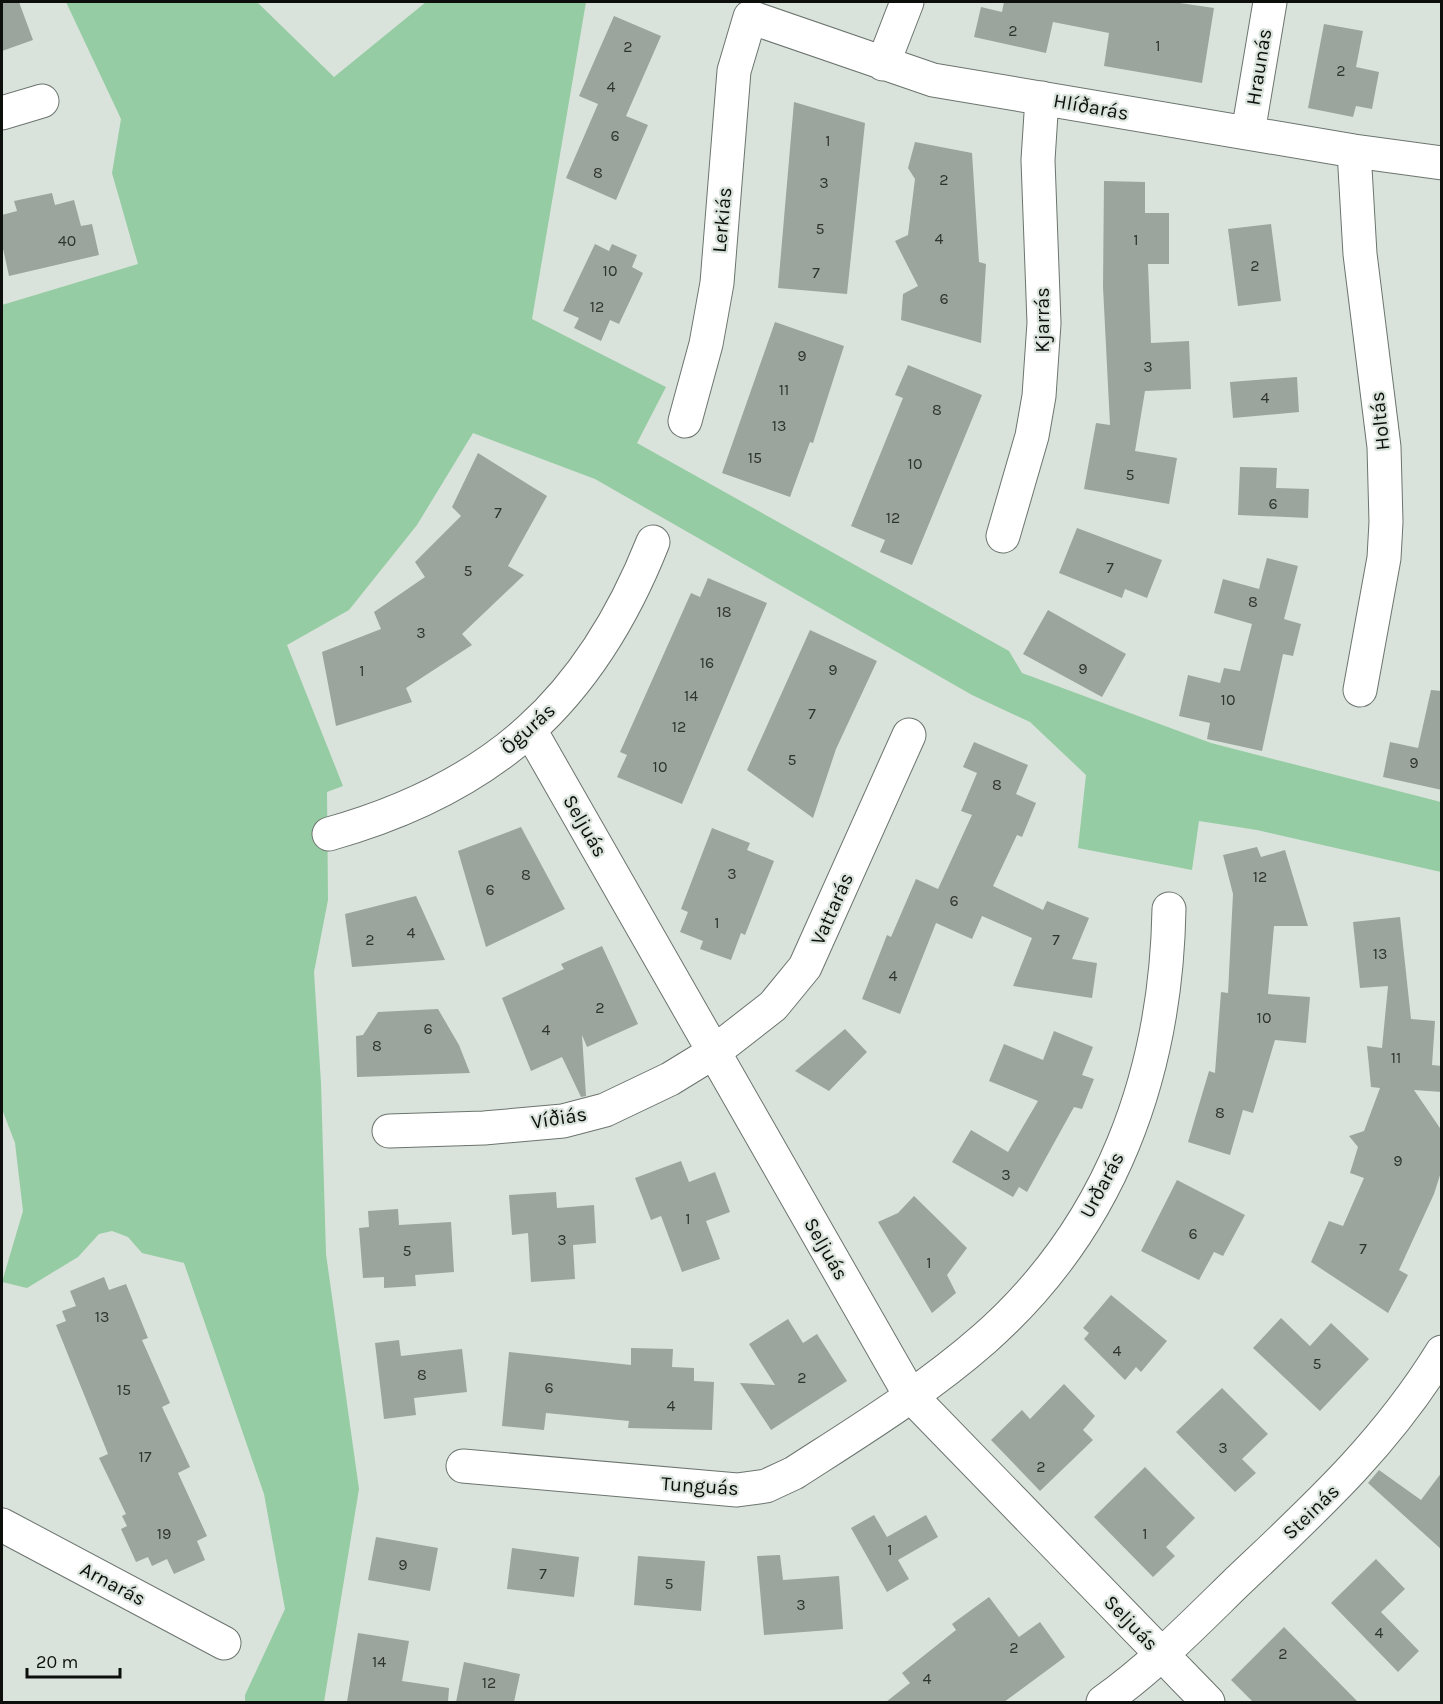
<svg xmlns="http://www.w3.org/2000/svg" width="1443" height="1704" font-family="Karla,sans-serif">
<style>
.green{fill:#96cca3}
.building{fill:#9ba49d}
.lines{fill:none;stroke-linecap:round;stroke-linejoin:round}
.street-casing{stroke:#6c746e;stroke-width:35}
.street{stroke:#fff;stroke-width:33}
.labels{text-anchor:middle;dominant-baseline:central;stroke-width:4.5;stroke-linejoin:round;paint-order:stroke}
.number-label{font-size:16px;fill:#303430}
.street-label{font-size:20px;fill:#0c0f0c;stroke:#d9e3db}
</style>
<rect width="100%" height="100%" fill="#d9e3db"/>
<path class="green" d="M 66,2 L 257,2 L 334,77 L 426,2 L 586,2 L 532,319 L 666,387 L 637,443 L 1009,651 L 1022,673 L 1211,743 L 1441,802 L 1441,872 L 1257,830 L 1199,821 L 1192,870 L 1078,848 L 1086,775 L 1030,722 L 972,695 L 595,479 L 473,433 L 417,525 L 349,610 L 287,645 L 343,786 L 327,792 L 328,900 L 314,972 L 321,1083 L 326,1254 L 359,1489 L 324,1702 L 245,1702 L 245,1695 L 285,1609 L 264,1494 L 184,1263 L 142,1253 L 128,1237 L 112,1231 L 99,1234 L 78,1257 L 27,1288 L 2,1282 L 23,1211 L 15,1143 L 2,1109 L 2,305 L 138,264 L 112,173 L 121,119 Z"/>
<path class="building" d="M 2,2 L 19,2 L 33,40 L 2,51 Z
M 1004,2 L 1173,2 L 1214,8 L 1202,83 L 1104,66 L 1109,33 L 1053,22 L 1046,53 L 974,37 L 981,7 L 1002,12 Z
M 614,16 L 661,36 L 626,116 L 648,125 L 616,200 L 566,178 L 598,104 L 579,96 Z
M 1324,24 L 1363,31 L 1356,67 L 1379,72 L 1372,109 L 1356,106 L 1353,117 L 1308,108 Z
M 794,102 L 865,123 L 847,294 L 778,288 Z
M 915,142 L 972,153 L 979,262 L 986,264 L 981,343 L 901,320 L 903,294 L 918,286 L 895,241 L 908,235 L 915,179 L 908,168 Z
M 1104,181 L 1145,182 L 1145,213 L 1169,213 L 1169,264 L 1148,264 L 1151,343 L 1189,341 L 1191,389 L 1145,391 L 1135,451 L 1177,458 L 1169,504 L 1084,489 L 1096,423 L 1110,425 L 1103,287 Z
M 52,193 L 55,205 L 74,200 L 81,226 L 92,224 L 99,255 L 9,276 L 2,244 L 2,215 L 17,211 L 14,201 Z
M 1271,224 L 1281,301 L 1238,306 L 1228,229 Z
M 595,244 L 609,251 L 612,244 L 637,255 L 632,267 L 643,273 L 619,324 L 610,320 L 601,341 L 574,328 L 579,318 L 563,311 Z
M 775,322 L 844,346 L 813,443 L 810,442 L 790,497 L 722,473 Z
M 908,365 L 982,395 L 912,565 L 880,552 L 885,540 L 851,526 L 903,398 L 895,395 Z
M 1297,377 L 1299,412 L 1233,418 L 1230,382 Z
M 478,453 L 547,496 L 508,566 L 524,575 L 462,634 L 472,645 L 406,688 L 412,702 L 336,726 L 322,652 L 381,629 L 374,612 L 425,577 L 415,562 L 461,516 L 452,507 Z
M 1240,467 L 1277,468 L 1276,488 L 1309,489 L 1308,518 L 1238,515 Z
M 1077,528 L 1162,560 L 1147,598 L 1125,589 L 1122,598 L 1059,573 Z
M 1267,558 L 1298,566 L 1284,619 L 1301,624 L 1293,656 L 1283,654 L 1262,751 L 1207,739 L 1210,723 L 1179,716 L 1188,675 L 1220,683 L 1224,668 L 1240,671 L 1252,624 L 1214,613 L 1223,579 L 1259,589 Z
M 708,578 L 767,603 L 682,804 L 617,777 L 627,755 L 620,752 L 691,593 L 700,597 Z
M 1048,610 L 1126,654 L 1102,697 L 1023,654 Z
M 810,630 L 877,661 L 836,749 L 813,818 L 747,770 Z
M 1431,690 L 1442,691 L 1442,790 L 1383,777 L 1390,742 L 1418,748 Z
M 974,742 L 1028,765 L 1016,794 L 1036,803 L 1022,837 L 1017,835 L 993,886 L 1043,910 L 1047,901 L 1089,918 L 1072,959 L 1097,963 L 1092,998 L 1013,986 L 1032,938 L 982,916 L 972,939 L 936,923 L 900,1014 L 862,999 L 887,935 L 891,937 L 916,879 L 938,889 L 972,815 L 961,811 L 977,773 L 963,767 Z
M 521,827 L 565,909 L 486,947 L 458,851 Z
M 712,828 L 750,843 L 747,850 L 774,861 L 745,935 L 741,933 L 731,960 L 700,949 L 703,941 L 680,932 L 688,912 L 681,909 Z
M 1257,847 L 1261,857 L 1285,850 L 1308,926 L 1274,926 L 1268,994 L 1310,997 L 1306,1043 L 1275,1040 L 1253,1113 L 1243,1110 L 1230,1155 L 1188,1142 L 1209,1071 L 1215,1073 L 1221,992 L 1228,993 L 1233,894 L 1223,855 Z
M 416,896 L 445,960 L 352,967 L 345,914 Z
M 1400,917 L 1411,1019 L 1435,1021 L 1432,1065 L 1442,1066 L 1442,1092 L 1414,1090 L 1442,1131 L 1442,1169 L 1434,1194 L 1399,1270 L 1408,1275 L 1388,1313 L 1311,1262 L 1329,1221 L 1343,1226 L 1364,1178 L 1350,1173 L 1358,1147 L 1349,1136 L 1364,1131 L 1380,1088 L 1371,1087 L 1367,1046 L 1382,1048 L 1388,986 L 1360,988 L 1353,922 Z
M 602,946 L 638,1024 L 587,1047 L 582,1035 L 586,1096 L 581,1097 L 562,1057 L 531,1071 L 502,998 L 564,969 L 561,964 Z
M 438,1009 L 459,1045 L 470,1073 L 357,1077 L 356,1036 L 363,1035 L 378,1012 Z
M 845,1029 L 867,1052 L 829,1091 L 795,1071 Z
M 1054,1031 L 1093,1047 L 1082,1075 L 1094,1079 L 1082,1109 L 1074,1107 L 1027,1192 L 1019,1187 L 1013,1197 L 952,1162 L 971,1130 L 1008,1152 L 1038,1101 L 989,1081 L 1004,1044 L 1043,1060 Z
M 681,1161 L 689,1182 L 715,1172 L 730,1212 L 706,1221 L 720,1259 L 682,1272 L 661,1216 L 651,1220 L 635,1178 Z
M 1177,1180 L 1245,1215 L 1223,1256 L 1214,1252 L 1199,1280 L 1141,1251 Z
M 556,1192 L 557,1208 L 594,1205 L 596,1243 L 573,1245 L 575,1279 L 531,1282 L 528,1233 L 512,1235 L 509,1195 Z
M 914,1196 L 967,1248 L 947,1275 L 956,1293 L 932,1313 L 878,1222 L 898,1213 Z
M 398,1209 L 399,1225 L 451,1222 L 454,1272 L 415,1275 L 416,1286 L 384,1288 L 384,1277 L 363,1278 L 359,1228 L 369,1227 L 368,1211 Z
M 104,1277 L 109,1290 L 126,1284 L 148,1338 L 142,1340 L 170,1403 L 162,1407 L 190,1467 L 178,1473 L 207,1536 L 197,1541 L 205,1560 L 174,1574 L 167,1559 L 152,1566 L 148,1557 L 136,1562 L 121,1529 L 127,1526 L 122,1516 L 126,1514 L 99,1458 L 108,1454 L 56,1325 L 66,1321 L 62,1311 L 76,1306 L 70,1291 Z
M 1111,1295 L 1167,1341 L 1141,1372 L 1136,1367 L 1125,1380 L 1084,1339 L 1089,1333 L 1083,1328 Z
M 1281,1318 L 1310,1346 L 1331,1323 L 1369,1359 L 1320,1411 L 1253,1348 Z
M 788,1319 L 803,1343 L 817,1334 L 847,1381 L 771,1430 L 740,1383 L 775,1385 L 749,1344 Z
M 399,1340 L 401,1356 L 462,1349 L 467,1392 L 414,1398 L 416,1415 L 384,1419 L 375,1343 Z
M 631,1348 L 673,1349 L 672,1367 L 694,1368 L 694,1381 L 714,1382 L 712,1430 L 628,1428 L 629,1421 L 546,1413 L 544,1430 L 502,1426 L 509,1352 L 631,1365 Z
M 1064,1384 L 1095,1416 L 1083,1430 L 1093,1440 L 1040,1491 L 991,1440 L 1022,1410 L 1030,1419 Z
M 1222,1388 L 1268,1434 L 1242,1459 L 1256,1473 L 1235,1492 L 1176,1432 Z
M 1145,1467 L 1195,1518 L 1166,1547 L 1175,1556 L 1153,1577 L 1094,1517 Z
M 1379,1470 L 1421,1500 L 1442,1472 L 1442,1550 L 1368,1483 Z
M 874,1515 L 887,1537 L 926,1515 L 938,1537 L 898,1560 L 909,1579 L 887,1592 L 851,1528 Z
M 376,1537 L 438,1548 L 430,1591 L 368,1580 Z
M 512,1548 L 579,1557 L 574,1597 L 507,1589 Z
M 780,1555 L 783,1580 L 839,1576 L 843,1629 L 764,1635 L 757,1556 Z
M 638,1556 L 705,1561 L 701,1611 L 634,1605 Z
M 1376,1559 L 1405,1589 L 1381,1612 L 1419,1651 L 1398,1672 L 1331,1603 Z
M 989,1597 L 1019,1637 L 1040,1622 L 1065,1657 L 1004,1702 L 886,1702 L 910,1683 L 902,1673 L 956,1630 L 952,1624 Z
M 1284,1627 L 1358,1702 L 1253,1702 L 1231,1680 Z
M 358,1633 L 409,1641 L 402,1681 L 449,1688 L 448,1702 L 347,1702 Z
M 464,1662 L 520,1674 L 514,1702 L 456,1702 Z"/>
<g class="lines">
<g class="street-casing">
<path id="street" d="M 883,64 L 907,2
M 2,113 L 42,101
M 1248,133 L 1270,2
M 1354,151 L 1360,254 L 1384,447 L 1386,522 L 1384,558 L 1360,690
M 685,421 L 706,344 L 717,283 L 734,71 L 750,17 L 933,80 L 1354,151 L 1442,163
M 1003,536 L 1032,436 L 1039,396 L 1044,323 L 1038,160 L 1042,98
M 530,730 L 910,1395 L 1208,1702
M 329,834 C 493,788 590,701 653,542
M 389,1131 L 484,1128 L 563,1121 L 605,1110 L 670,1079 L 714,1052 L 773,1006 L 805,967 L 909,735
M 463,1466 L 737,1490 L 766,1486 L 794,1473 C 859,1431 926,1390 984,1339 C 1111,1227 1166,1075 1169,909
M 2,1525 L 224,1643
M 1103,1702 C 1151,1668 1193,1625 1235,1584 C 1314,1509 1384,1446 1442,1352"/>
</g>
<use href="#street" class="street"/>
</g>
<g class="labels">
<g class="number-label">
<text x="1013" y="30">2</text>
<text x="1158" y="45">1</text>
<text x="628" y="46">2</text>
<text x="1341" y="70">2</text>
<text x="611" y="86">4</text>
<text x="615" y="135">6</text>
<text x="828" y="140">1</text>
<text x="598" y="172">8</text>
<text x="944" y="179">2</text>
<text x="824" y="182">3</text>
<text x="820" y="228">5</text>
<text x="939" y="238">4</text>
<text x="1136" y="239">1</text>
<text x="67" y="240">40</text>
<text x="1255" y="265">2</text>
<text x="610" y="270">10</text>
<text x="816" y="272">7</text>
<text x="944" y="298">6</text>
<text x="597" y="306">12</text>
<text x="802" y="355">9</text>
<text x="1148" y="366">3</text>
<text x="784" y="389">11</text>
<text x="1265" y="397">4</text>
<text x="937" y="409">8</text>
<text x="779" y="425">13</text>
<text x="755" y="457">15</text>
<text x="915" y="463">10</text>
<text x="1130" y="474">5</text>
<text x="1273" y="503">6</text>
<text x="498" y="512">7</text>
<text x="893" y="517">12</text>
<text x="1110" y="567">7</text>
<text x="468" y="570">5</text>
<text x="1253" y="601">8</text>
<text x="724" y="611">18</text>
<text x="421" y="632">3</text>
<text x="707" y="662">16</text>
<text x="1083" y="668">9</text>
<text x="833" y="669">9</text>
<text x="362" y="670">1</text>
<text x="691" y="695">14</text>
<text x="1228" y="699">10</text>
<text x="812" y="713">7</text>
<text x="679" y="726">12</text>
<text x="792" y="759">5</text>
<text x="1414" y="762">9</text>
<text x="660" y="766">10</text>
<text x="997" y="784">8</text>
<text x="732" y="873">3</text>
<text x="526" y="874">8</text>
<text x="1260" y="876">12</text>
<text x="490" y="889">6</text>
<text x="954" y="900">6</text>
<text x="717" y="922">1</text>
<text x="411" y="932">4</text>
<text x="370" y="939">2</text>
<text x="1056" y="939">7</text>
<text x="1380" y="953">13</text>
<text x="893" y="975">4</text>
<text x="600" y="1007">2</text>
<text x="1264" y="1017">10</text>
<text x="428" y="1028">6</text>
<text x="546" y="1029">4</text>
<text x="377" y="1045">8</text>
<text x="1396" y="1057">11</text>
<text x="1220" y="1112">8</text>
<text x="1398" y="1160">9</text>
<text x="1006" y="1174">3</text>
<text x="688" y="1218">1</text>
<text x="1193" y="1233">6</text>
<text x="562" y="1239">3</text>
<text x="1363" y="1248">7</text>
<text x="407" y="1250">5</text>
<text x="929" y="1262">1</text>
<text x="102" y="1316">13</text>
<text x="1117" y="1350">4</text>
<text x="1317" y="1363">5</text>
<text x="422" y="1374">8</text>
<text x="802" y="1377">2</text>
<text x="549" y="1387">6</text>
<text x="124" y="1389">15</text>
<text x="671" y="1405">4</text>
<text x="1223" y="1447">3</text>
<text x="145" y="1456">17</text>
<text x="1041" y="1466">2</text>
<text x="164" y="1533">19</text>
<text x="1145" y="1533">1</text>
<text x="890" y="1549">1</text>
<text x="403" y="1564">9</text>
<text x="543" y="1573">7</text>
<text x="669" y="1583">5</text>
<text x="801" y="1604">3</text>
<text x="1379" y="1632">4</text>
<text x="1014" y="1647">2</text>
<text x="1283" y="1653">2</text>
<text x="379" y="1661">14</text>
<text x="927" y="1678">4</text>
<text x="489" y="1682">12</text>
</g>
<g class="street-label">
<text transform="translate(1259 67) rotate(-81)">Hraunás</text>
<text transform="translate(1091 107) rotate(10)">Hlíðarás</text>
<text transform="translate(722 220) rotate(-85)">Lerkiás</text>
<text transform="translate(1042 320) rotate(-90)">Kjarrás</text>
<text transform="translate(1380 421) rotate(-96)">Holtás</text>
<text transform="translate(528 729) rotate(-42)">Ögurás</text>
<text transform="translate(585 826) rotate(60)">Seljuás</text>
<text transform="translate(832 909) rotate(-66)">Vattarás</text>
<text transform="translate(559 1118) rotate(-9)">Víðiás</text>
<text transform="translate(1102 1185) rotate(-62)">Urðarás</text>
<text transform="translate(826 1249) rotate(60)">Seljuás</text>
<text transform="translate(700 1486) rotate(4)">Tunguás</text>
<text transform="translate(1311 1512) rotate(-44)">Steinás</text>
<text transform="translate(113 1584) rotate(28)">Arnarás</text>
<text transform="translate(1131 1623) rotate(46)">Seljuás</text>
</g>
</g>
<rect width="1443" height="1704" fill="none" stroke="#0c0f0c" stroke-width="6"/>
<path d="M27 1668v9h93v-9" fill="none" stroke="#0c0f0c" stroke-width="3"/>
<text x="36" y="1668" font-size="18" fill="#0c0f0c" stroke="#d9e3db" stroke-width="4.5" paint-order="stroke">20 m</text>
</svg>
